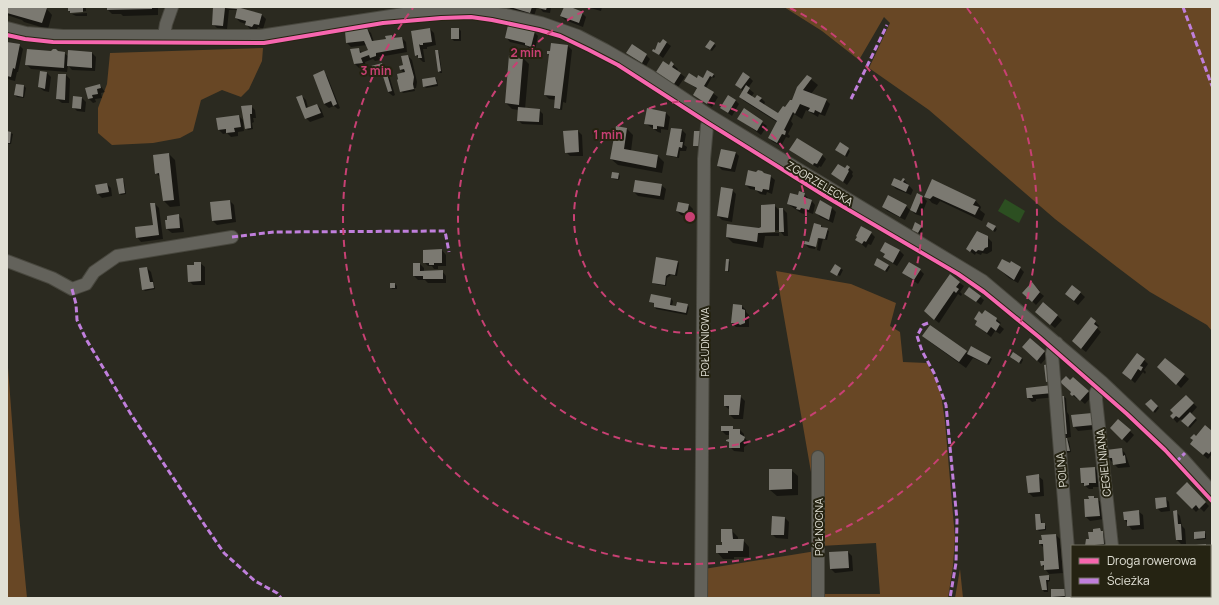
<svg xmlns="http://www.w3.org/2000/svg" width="1219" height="605" font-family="Manrope,sans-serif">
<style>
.green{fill:#684725}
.water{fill:#2c4f21}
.shadow{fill:#0007}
.building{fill:#7b7971}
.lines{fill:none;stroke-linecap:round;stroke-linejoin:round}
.minor-casing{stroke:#48473e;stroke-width:14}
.minor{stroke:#63625b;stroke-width:12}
.quiet{stroke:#c07fdc;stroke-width:3;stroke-dasharray:6 3;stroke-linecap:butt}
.cycleway-casing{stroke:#252312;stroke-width:6}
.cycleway{stroke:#f766af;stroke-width:4}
.ring{fill:none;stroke:#c84073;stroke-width:2;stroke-dasharray:7 5}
.labels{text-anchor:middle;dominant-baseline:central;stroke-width:4;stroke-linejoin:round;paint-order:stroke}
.street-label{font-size:11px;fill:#e1e0d5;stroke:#252312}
.centre{fill:#c84073;stroke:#252312;stroke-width:2}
.ring-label{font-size:12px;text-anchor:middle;font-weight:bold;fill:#c84073;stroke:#252312;stroke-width:4;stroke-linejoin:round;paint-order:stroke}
</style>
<rect width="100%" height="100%" fill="#2b2a20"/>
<path class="green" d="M 784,7 L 1212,7 L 1212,331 L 1207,325 L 1150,292 L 1117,267 L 1055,219 L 929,110 L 869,68 L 890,23 L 884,17 L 859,60 L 822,31 Z
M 263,48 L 262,61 L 249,89 L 241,97 L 222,90 L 201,100 L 193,131 L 180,138 L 153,143 L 112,145 L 98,133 L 98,108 L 107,84 L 110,53 Z
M 776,271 L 851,284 L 896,303 L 890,326 L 900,332 L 903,362 L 927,363 L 937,382 L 941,394 L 945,422 L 955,538 L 953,566 L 948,598 L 823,598 L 821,594 L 880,594 L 876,543 L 820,546 L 815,495 Z
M 7,354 L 19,515 L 27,598 L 7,598 Z
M 816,551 L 814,598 L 704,598 L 704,569 Z
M 960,569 L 963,598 L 955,598 Z"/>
<path class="water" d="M 1005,199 L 1025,211 L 1019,223 L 998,211 Z"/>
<path class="shadow" d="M 7,7 L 41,7 L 46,8 L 52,15 L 48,29 L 24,22 L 22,20 L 7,15 Z
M 71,7 L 86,7 L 86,11 L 72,12 L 72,13 L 69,11 Z
M 108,7 L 158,7 L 158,15 L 123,16 L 121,14 L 112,14 L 108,10 Z
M 214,7 L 239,7 L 239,9 L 262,15 L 266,19 L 263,29 L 258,27 L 256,31 L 250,29 L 246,24 L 240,22 L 236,18 L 238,10 L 229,10 L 227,29 L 217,28 L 213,24 Z
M 508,7 L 537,7 L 534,16 L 512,11 Z
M 539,7 L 551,7 L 550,13 L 543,12 Z
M 565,7 L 582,13 L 586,17 L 583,27 L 565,20 L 561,16 Z
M 587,7 L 602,7 L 601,11 Z
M 87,13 L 87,16 L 76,16 L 72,14 Z
M 367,29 L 371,33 L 374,42 L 387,40 L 391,36 L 394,39 L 402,38 L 406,42 L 407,52 L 379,57 L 380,60 L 375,61 L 373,59 L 365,62 L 366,67 L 359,68 L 355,64 L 358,49 L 363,53 L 369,51 L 367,45 L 351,47 L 347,43 Z
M 430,29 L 434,33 L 436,45 L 427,47 L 427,49 L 423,49 L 425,62 L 423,62 L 416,55 L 412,32 Z
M 452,29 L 459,29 L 461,31 L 461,41 L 454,41 L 452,39 Z
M 534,32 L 538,36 L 535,50 L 530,49 L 527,46 L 510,42 L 506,37 Z
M 663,40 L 671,46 L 663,58 L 654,51 L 655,51 Z
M 714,44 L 716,46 L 712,51 L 708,49 Z
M 19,45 L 23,49 L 18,72 L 17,72 L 15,81 L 7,79 L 7,48 Z
M 568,46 L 572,50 L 566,103 L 563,102 L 562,110 L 556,109 L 555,108 L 556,100 L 549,99 L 545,95 L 550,56 L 548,54 Z
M 437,51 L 439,52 L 442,73 L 440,73 L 439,71 Z
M 58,52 L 64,53 L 69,57 L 92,53 L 96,57 L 95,71 L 72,70 L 68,65 L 67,72 L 31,69 L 27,65 Z
M 627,53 L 646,55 L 650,59 L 646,66 Z
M 408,56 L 412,60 L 417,82 L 416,88 L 414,88 L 415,91 L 403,93 L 401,91 L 404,73 L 401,70 L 400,66 L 404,65 Z
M 523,58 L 529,64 L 525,109 L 539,110 L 543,114 L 543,125 L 522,124 L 518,120 L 519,110 L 512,109 L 506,103 Z
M 671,63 L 678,69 L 677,71 L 685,77 L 678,87 L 658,72 L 669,66 Z
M 382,64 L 388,72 L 395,95 L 393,96 L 388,92 L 383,74 L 376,76 L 374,75 Z
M 708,71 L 715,76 L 714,78 L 712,77 L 706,88 L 718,97 L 712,107 L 694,95 L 697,89 L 686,81 L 703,80 Z
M 323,72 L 327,76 L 340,108 L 338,109 L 334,106 L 329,108 L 324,104 Z
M 47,73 L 51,77 L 49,92 L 44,91 L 39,87 Z
M 59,75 L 66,75 L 70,79 L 69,103 L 62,103 L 57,99 Z
M 749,77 L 753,81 L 748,88 L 754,93 L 751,97 L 756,100 L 761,98 L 765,102 L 764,105 L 779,114 L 792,102 L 808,77 L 818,85 L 811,94 L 826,100 L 830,104 L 825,116 L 819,114 L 818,117 L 806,110 L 802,119 L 794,114 L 791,121 L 793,124 L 788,134 L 790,136 L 789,138 L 786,137 L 781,146 L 773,142 L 769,138 L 777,122 L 744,101 L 740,97 L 743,91 L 736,85 Z
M 435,78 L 437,80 L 438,86 L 426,88 L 424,86 Z
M 17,85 L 24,86 L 26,88 L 24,98 L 17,97 L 15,95 Z
M 100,85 L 105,92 L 101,93 L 102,98 L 95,99 L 96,102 L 93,103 L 89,99 L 86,89 Z
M 302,96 L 306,100 L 308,108 L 317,105 L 321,109 L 324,117 L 310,122 L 306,118 Z
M 74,97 L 82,98 L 86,102 L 85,112 L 77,111 L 73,107 Z
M 735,100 L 739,104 L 732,116 L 721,108 Z
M 251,106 L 255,110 L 256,118 L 253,118 L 254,122 L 252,123 L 253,129 L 248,130 L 246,128 Z
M 744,110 L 767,126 L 761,135 L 739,119 Z
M 666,113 L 670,117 L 668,130 L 661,129 L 661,133 L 658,132 L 645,123 Z
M 239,116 L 243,120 L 244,131 L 238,132 L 238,136 L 231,137 L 227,133 L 223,134 L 219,130 Z
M 617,127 L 627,129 L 633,135 L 631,151 L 658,156 L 664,162 L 662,173 L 618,165 L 611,159 Z
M 682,130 L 686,134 L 684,145 L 687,147 L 686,151 L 680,151 L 679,158 L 669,156 L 667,154 Z
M 578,131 L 582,135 L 583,156 L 570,156 L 566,152 Z
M 7,132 L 13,134 L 11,144 L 7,144 Z
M 840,144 L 850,151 L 847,157 L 838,151 Z
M 791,150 L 822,155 L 826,159 L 821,167 L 819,166 L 818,168 L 795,154 Z
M 735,152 L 739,156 L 735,172 L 722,170 L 718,166 Z
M 169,154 L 175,160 L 180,206 L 170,207 L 164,201 L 161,178 L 156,173 Z
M 849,168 L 853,172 L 852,174 L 853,176 L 847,185 L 833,174 Z
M 618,174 L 620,176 L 619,180 L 613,179 L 612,178 Z
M 764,174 L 770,176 L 775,180 L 772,194 L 767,192 L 766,195 L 760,194 L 756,190 L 750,189 L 746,185 Z
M 122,179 L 124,181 L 126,194 L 121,195 L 119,193 Z
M 904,180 L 913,190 L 911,195 L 896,189 L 892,185 L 902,183 Z
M 932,180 L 975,200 L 981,207 L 980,210 L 985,214 L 982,221 L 940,201 L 937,205 L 932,203 L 926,196 Z
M 107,184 L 111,188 L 112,196 L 102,198 L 98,194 L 97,186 Z
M 661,185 L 666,189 L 664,200 L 638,196 L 634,192 Z
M 732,190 L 736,194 L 732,222 L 722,220 L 718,216 Z
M 804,194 L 808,198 L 808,200 L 811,200 L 815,205 L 813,214 L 805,211 L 804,214 L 801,213 L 788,204 Z
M 918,195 L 923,197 L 927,201 L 921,216 L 915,214 L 911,210 Z
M 230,201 L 234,205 L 236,222 L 217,225 L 213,221 Z
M 678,203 L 689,205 L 693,209 L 691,218 L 681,215 L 677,211 Z
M 155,204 L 159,208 L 163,239 L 141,242 L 137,237 L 154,226 Z
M 774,205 L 780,211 L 783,209 L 787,213 L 788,236 L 784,236 L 779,230 L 764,231 L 762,233 L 779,233 L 779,236 L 765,236 L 763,248 L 733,243 L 727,237 L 759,229 L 762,227 Z
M 906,206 L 910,210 L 905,220 L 887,211 L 883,207 Z
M 832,208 L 836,212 L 833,223 L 820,217 L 816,212 Z
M 178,215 L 182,219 L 184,232 L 172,233 L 167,229 L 167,221 Z
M 915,223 L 923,229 L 920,234 L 915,231 Z
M 989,223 L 997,229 L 995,232 L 989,228 Z
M 821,226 L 829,231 L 827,240 L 823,239 L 820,251 L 817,250 L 819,237 L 818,236 L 815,249 L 809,248 L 805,244 L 809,244 Z
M 871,233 L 875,237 L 871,245 L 868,244 L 866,248 L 857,240 Z
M 987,237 L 992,242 L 992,251 L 987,254 L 982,253 L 981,255 L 976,253 L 975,255 L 967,249 Z
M 442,250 L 446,255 L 446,266 L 438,266 L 438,269 L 434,269 L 432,266 L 428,266 L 424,262 Z
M 882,251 L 900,251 L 904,255 L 897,266 L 889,261 L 885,257 L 886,255 Z
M 728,260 L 730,262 L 729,272 L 726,270 Z
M 678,262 L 679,263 L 677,276 L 671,275 L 667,278 L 666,286 L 655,284 L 653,283 Z
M 200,263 L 205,267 L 205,285 L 193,285 L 189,281 Z
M 420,264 L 424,268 L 424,272 L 442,271 L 446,276 L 446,283 L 428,283 L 425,280 L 418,280 L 414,276 Z
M 835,265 L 843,270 L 840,276 L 832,272 Z
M 888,265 L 890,267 L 887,272 L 877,266 Z
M 147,268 L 151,272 L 155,289 L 145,291 L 143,289 Z
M 998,268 L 1020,268 L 1024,272 L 1018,283 L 1009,278 Z
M 920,270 L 924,274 L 918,284 L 903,273 Z
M 950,276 L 964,286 L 960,292 L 962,294 L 961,296 L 958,294 L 939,323 L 929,315 Z
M 1032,283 L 1040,291 L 1039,292 L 1044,296 L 1036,305 L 1024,293 Z
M 395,284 L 397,286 L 397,289 L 392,289 L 391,287 Z
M 1073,286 L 1085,297 L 1078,305 L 1070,298 Z
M 966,294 L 980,297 L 984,300 L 981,305 Z
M 671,299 L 673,301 L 672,306 L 677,307 L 687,305 L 689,307 L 687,315 L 656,309 L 655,307 L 655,304 L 650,302 Z
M 1043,303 L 1062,320 L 1055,328 L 1040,316 Z
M 734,306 L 742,306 L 746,310 L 746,312 L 749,315 L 749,327 L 736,327 L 732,323 Z
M 983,315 L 996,319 L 1001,323 L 999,325 L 1004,329 L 1000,334 L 995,331 L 991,337 L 976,325 Z
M 1095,322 L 1099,326 L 1097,328 L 1101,332 L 1086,352 L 1077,345 Z
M 924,336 L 966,352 L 968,354 L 990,358 L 992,359 L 989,365 L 973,358 L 966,368 L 930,342 Z
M 1030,339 L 1048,356 L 1041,364 L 1027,351 Z
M 1022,358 L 1023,360 L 1021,364 L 1013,359 Z
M 1166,359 L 1189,379 L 1181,388 L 1159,367 Z
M 1144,360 L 1148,364 L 1144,370 L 1146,372 L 1145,374 L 1143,372 L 1135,383 L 1128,377 Z
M 1073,378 L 1092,396 L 1085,404 L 1078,398 L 1077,399 L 1071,394 L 1072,392 L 1070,381 Z
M 1027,389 L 1055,390 L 1056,397 L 1036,399 L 1036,401 L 1032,402 L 1028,398 Z
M 740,396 L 745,401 L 743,419 L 734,419 L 730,415 L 730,410 L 725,406 Z
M 1186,396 L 1197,407 L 1191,414 L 1197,420 L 1190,428 L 1181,419 L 1177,423 L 1171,416 Z
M 1064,397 L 1066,398 L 1067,412 L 1069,415 L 1071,437 L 1066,438 L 1069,441 L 1071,452 L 1066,453 L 1064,451 Z
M 1151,400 L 1159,408 L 1155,413 L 1147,404 Z
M 1096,418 L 1097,429 L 1078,431 L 1074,426 Z
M 1118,420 L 1134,435 L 1127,443 L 1111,428 Z
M 732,427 L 735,430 L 740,430 L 744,434 L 744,437 L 748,442 L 748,444 L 744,447 L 744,452 L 734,451 L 730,447 L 730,443 L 727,441 L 730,439 L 730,435 L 726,435 L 722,431 Z
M 1212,432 L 1212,456 L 1211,455 L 1208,459 L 1195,448 L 1196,437 Z
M 1121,449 L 1125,453 L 1130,467 L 1118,468 L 1114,464 L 1113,462 L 1112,462 L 1108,458 Z
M 1095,468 L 1099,472 L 1100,487 L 1093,487 L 1093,489 L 1089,489 L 1082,483 L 1081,469 Z
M 791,470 L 798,476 L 798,495 L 777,496 L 770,490 Z
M 1038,476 L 1043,480 L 1044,496 L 1033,497 L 1029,493 Z
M 1187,484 L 1209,506 L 1204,512 L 1200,508 L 1196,512 L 1178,493 Z
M 1094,497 L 1102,503 L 1104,519 L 1090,521 L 1086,517 L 1090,500 Z
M 1165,498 L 1169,502 L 1170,511 L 1161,512 L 1157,508 Z
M 1138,511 L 1143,515 L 1144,529 L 1132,530 L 1125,520 Z
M 1176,512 L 1180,516 L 1182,526 L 1185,529 L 1186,544 L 1181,544 L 1177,540 Z
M 1040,515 L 1041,517 L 1042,524 L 1046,526 L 1046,530 L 1039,531 L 1037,529 Z
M 785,518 L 789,522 L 788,539 L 776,538 L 772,534 Z
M 1100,529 L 1106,536 L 1107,546 L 1086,546 L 1086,543 L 1095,532 Z
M 731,530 L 738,537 L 738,540 L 743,540 L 749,547 L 749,557 L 734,557 L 734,559 L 723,559 L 717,552 L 723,546 Z
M 1204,532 L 1206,534 L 1206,539 L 1197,540 L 1195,538 Z
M 1056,535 L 1060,539 L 1063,573 L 1049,574 L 1042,565 L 1045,562 L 1044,548 L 1040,544 L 1043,541 Z
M 848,552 L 852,556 L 853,571 L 835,573 L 831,569 Z
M 1048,576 L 1050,578 L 1050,581 L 1048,582 L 1048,592 L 1044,592 L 1043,590 L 1041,577 Z
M 1210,585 L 1212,587 L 1212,598 L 1193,598 L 1192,596 L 1210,596 Z
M 1064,590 L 1066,592 L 1066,598 L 1054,598 L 1052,596 Z
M 1170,596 L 1177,596 L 1177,597 L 1172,598 Z"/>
<path class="building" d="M 7,7 L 45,7 L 47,8 L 42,23 L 7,13 Z
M 68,7 L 83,7 L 83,12 L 70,13 L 70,11 L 68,11 Z
M 107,7 L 152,7 L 152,9 L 107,10 Z
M 213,7 L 237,7 L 262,14 L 259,25 L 254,24 L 252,27 L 245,25 L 246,21 L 235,18 L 237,9 L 225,8 L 223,26 L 212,25 Z
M 510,7 L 532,7 L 530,13 Z
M 538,7 L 547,7 L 546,10 L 538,8 Z
M 564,7 L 573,8 L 583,12 L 579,23 L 560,16 Z
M 508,25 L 535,31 L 531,47 L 525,45 L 525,43 L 505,38 Z
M 367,28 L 372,41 L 386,39 L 385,36 L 392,35 L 392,38 L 402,37 L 404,48 L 376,53 L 376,56 L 370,58 L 369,55 L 361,58 L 363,63 L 354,64 L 350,49 L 359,48 L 360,53 L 368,50 L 364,41 L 346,43 L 345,31 Z
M 430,28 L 432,42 L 423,43 L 423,45 L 420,45 L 419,44 L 422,58 L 418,58 L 418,55 L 415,56 L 411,31 Z
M 451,28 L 459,28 L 459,39 L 451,39 Z
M 663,39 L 667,42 L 659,55 L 652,51 L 653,49 L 655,50 L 658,42 L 660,43 Z
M 710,40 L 715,43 L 710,50 L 705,47 Z
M 7,42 L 20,44 L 15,69 L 13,68 L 11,77 L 7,76 Z
M 551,43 L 568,45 L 560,109 L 554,108 L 555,96 L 544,95 L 549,54 L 547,54 L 547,51 L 550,51 Z
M 632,44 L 647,54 L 642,63 L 626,53 Z
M 27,49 L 51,51 L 53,49 L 56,49 L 58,51 L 65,52 L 64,68 L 25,65 Z
M 68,50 L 92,52 L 92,68 L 67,66 Z
M 435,50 L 438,50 L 441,71 L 438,72 Z
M 408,55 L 414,77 L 413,84 L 414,89 L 400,92 L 397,80 L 398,79 L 397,74 L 405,72 L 404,69 L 400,70 L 399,66 L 403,65 L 401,56 Z
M 509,55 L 523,57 L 519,105 L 505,103 Z
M 663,61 L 669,65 L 671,61 L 674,64 L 672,67 L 681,73 L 674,84 L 656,72 Z
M 382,63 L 383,67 L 385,67 L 392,91 L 388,92 L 382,73 L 373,75 L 371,66 Z
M 324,70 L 337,104 L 333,106 L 331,101 L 324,104 L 313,75 Z
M 707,70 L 714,74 L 712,77 L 710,76 L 704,86 L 714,92 L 707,104 L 693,95 L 697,88 L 684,81 L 689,73 L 697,78 L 698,75 L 703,78 Z
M 40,71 L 47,72 L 45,89 L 38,87 Z
M 743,72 L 750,77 L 741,89 L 735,85 Z
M 58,74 L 66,74 L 65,100 L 56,99 Z
M 807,75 L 812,78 L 803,90 L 827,99 L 821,113 L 815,110 L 814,113 L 808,111 L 810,108 L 800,104 L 795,114 L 793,112 L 784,130 L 786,131 L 785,135 L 782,134 L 777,143 L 768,138 L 777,121 L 739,97 L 746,85 L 750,88 L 747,93 L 755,98 L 757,95 L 762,98 L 759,101 L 778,113 L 783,106 L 785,107 L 790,100 L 792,100 L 797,87 Z
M 435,77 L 437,84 L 423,87 L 422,79 Z
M 16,84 L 24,85 L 23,97 L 14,95 Z
M 100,84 L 101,88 L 97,89 L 98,94 L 92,95 L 93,98 L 88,99 L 85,88 Z
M 302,95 L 306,108 L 317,104 L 321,113 L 305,119 L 296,97 Z
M 728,95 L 736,100 L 728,113 L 720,108 Z
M 73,96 L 82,97 L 81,109 L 72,108 Z
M 252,105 L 252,114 L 250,114 L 251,128 L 245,129 L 241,106 Z
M 518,107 L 540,109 L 539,122 L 517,121 Z
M 647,108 L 666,112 L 664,127 L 657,126 L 657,129 L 653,129 L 653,125 L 644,124 Z
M 744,108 L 763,121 L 757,131 L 737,119 Z
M 239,115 L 241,127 L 234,128 L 235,132 L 226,133 L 226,129 L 218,130 L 216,118 Z
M 616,126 L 627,128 L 624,149 L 658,155 L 656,168 L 610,159 Z
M 671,128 L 682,129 L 680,142 L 683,142 L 682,148 L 679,147 L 677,157 L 666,155 Z
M 578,130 L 579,152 L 565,153 L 563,131 Z
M 7,131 L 11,132 L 10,143 L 7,143 Z
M 694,131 L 700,131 L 700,146 L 693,146 Z
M 797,138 L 823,154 L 817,164 L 814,163 L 813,165 L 789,150 Z
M 840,142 L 849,148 L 845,156 L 835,150 Z
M 721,149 L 736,152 L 731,169 L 717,166 Z
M 169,153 L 174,200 L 163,201 L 159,173 L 155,174 L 153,155 Z
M 838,164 L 845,168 L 847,165 L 850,167 L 848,170 L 849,171 L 843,182 L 831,174 Z
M 748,170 L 756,172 L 758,170 L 762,171 L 764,173 L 771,175 L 769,190 L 763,189 L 762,192 L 755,190 L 755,187 L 745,185 Z
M 612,172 L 619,173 L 618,179 L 611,178 Z
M 123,178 L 125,193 L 119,194 L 116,179 Z
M 894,178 L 901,181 L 903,178 L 905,179 L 903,182 L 909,185 L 906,192 L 891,185 Z
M 932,179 L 976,200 L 973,205 L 979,207 L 975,215 L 933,196 L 930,199 L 924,197 Z
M 635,180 L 662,184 L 660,196 L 633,192 Z
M 107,183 L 109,192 L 97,194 L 95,185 Z
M 721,187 L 733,189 L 728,218 L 717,216 Z
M 799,191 L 805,193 L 804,197 L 812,200 L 809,210 L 801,208 L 800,210 L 796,209 L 797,207 L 787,204 L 790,193 L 798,195 Z
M 917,193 L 923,196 L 916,213 L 910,210 Z
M 888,195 L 907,205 L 900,217 L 882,207 Z
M 230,200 L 232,219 L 212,221 L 210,202 Z
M 820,200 L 832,207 L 829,220 L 815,213 Z
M 678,202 L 689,204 L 687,214 L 676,211 Z
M 150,203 L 155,203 L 159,235 L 136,238 L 135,227 L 153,225 Z
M 775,204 L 775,232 L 758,233 L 757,242 L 726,237 L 727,224 L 759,228 L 761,227 L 761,205 Z
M 779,208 L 783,208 L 784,232 L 779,232 Z
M 179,214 L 180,228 L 166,229 L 165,220 L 167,220 L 167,216 Z
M 915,222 L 922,226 L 918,233 L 912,230 Z
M 988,222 L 996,226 L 993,231 L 986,226 Z
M 814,223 L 821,225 L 821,227 L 828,228 L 825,239 L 818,238 L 816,247 L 804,244 L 805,241 L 809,242 Z
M 861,226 L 872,232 L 866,242 L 864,241 L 862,244 L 855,240 L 857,237 L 856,236 Z
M 977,231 L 988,236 L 988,247 L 985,248 L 983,251 L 978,250 L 976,252 L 972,249 L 970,252 L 966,249 Z
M 885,242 L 900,250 L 893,263 L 883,257 L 885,254 L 880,251 Z
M 442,249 L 442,263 L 434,263 L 434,265 L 429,265 L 429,263 L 423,263 L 423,250 Z
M 656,257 L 678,261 L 675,275 L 669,274 L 666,276 L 665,285 L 652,283 Z
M 877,258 L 889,265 L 885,271 L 874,265 Z
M 726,259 L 729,259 L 728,271 L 725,271 Z
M 1002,259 L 1010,263 L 1011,261 L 1021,267 L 1014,280 L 997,268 Z
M 194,262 L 201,262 L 201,281 L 188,282 L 187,265 L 194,265 Z
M 909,262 L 921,269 L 914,280 L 902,273 Z
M 413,263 L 420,263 L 420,271 L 443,270 L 443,279 L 423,279 L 423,276 L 413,276 Z
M 835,264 L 841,268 L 837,276 L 830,272 Z
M 147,267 L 150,282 L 153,282 L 154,288 L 142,290 L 139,268 Z
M 950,274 L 960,282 L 956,287 L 959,289 L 956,293 L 954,291 L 934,320 L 924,311 Z
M 1032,282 L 1040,292 L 1032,302 L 1022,293 Z
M 390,283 L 395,283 L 395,288 L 390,288 Z
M 1072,285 L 1081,292 L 1074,301 L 1065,294 Z
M 969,287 L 981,296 L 976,302 L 964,294 Z
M 651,294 L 671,298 L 670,305 L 676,306 L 677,302 L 688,304 L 686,313 L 654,307 L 654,303 L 649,302 Z
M 1043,302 L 1058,315 L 1050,325 L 1035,312 Z
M 733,304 L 742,305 L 742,309 L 745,310 L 745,323 L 740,325 L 738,323 L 731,323 Z
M 985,310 L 997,318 L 996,321 L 1000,324 L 996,331 L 991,327 L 987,333 L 975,325 L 977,321 L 974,319 L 979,311 L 982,314 Z
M 1091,317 L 1096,321 L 1094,324 L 1098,327 L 1081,349 L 1072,341 Z
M 930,325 L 967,351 L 959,362 L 922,336 Z
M 1030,338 L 1045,351 L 1037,361 L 1022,347 Z
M 971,346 L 991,357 L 987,364 L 967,354 Z
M 1013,352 L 1022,358 L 1019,363 L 1010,357 Z
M 1137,353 L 1145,359 L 1140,366 L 1143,367 L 1141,371 L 1138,369 L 1131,380 L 1122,373 Z
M 1165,358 L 1185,374 L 1176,385 L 1157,367 Z
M 1049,364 L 1051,381 L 1046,382 L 1044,365 Z
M 1066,376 L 1070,380 L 1073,377 L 1089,391 L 1080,401 L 1074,395 L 1072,396 L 1070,394 L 1071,392 L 1060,382 Z
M 1052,385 L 1053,393 L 1032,395 L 1033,398 L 1027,398 L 1026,388 Z
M 724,395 L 741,395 L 739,415 L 729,415 L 729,406 L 724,406 Z
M 1186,395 L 1194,403 L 1179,418 L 1176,416 L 1173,419 L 1170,416 L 1173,413 L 1170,410 Z
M 1059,396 L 1064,396 L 1067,434 L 1064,434 L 1065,438 L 1067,438 L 1070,451 L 1063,451 Z
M 1151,399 L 1158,406 L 1153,412 L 1145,404 Z
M 1190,412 L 1196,418 L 1188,427 L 1181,421 Z
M 1092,413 L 1093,425 L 1073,427 L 1071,415 Z
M 1118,419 L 1131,430 L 1122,440 L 1110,428 Z
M 1205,425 L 1212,431 L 1212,450 L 1209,454 L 1206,452 L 1203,455 L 1190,444 L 1193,440 L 1190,438 L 1194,434 L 1196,436 Z
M 721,426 L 733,426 L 733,429 L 740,429 L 740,434 L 745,437 L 744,440 L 740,443 L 740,448 L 729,448 L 729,442 L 726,441 L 726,440 L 729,439 L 729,431 L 721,431 Z
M 1122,448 L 1123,456 L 1125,455 L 1126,463 L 1113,465 L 1112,458 L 1107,458 L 1106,450 Z
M 1095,467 L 1096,483 L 1089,483 L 1089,485 L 1084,486 L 1084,483 L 1081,483 L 1080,468 Z
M 769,469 L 792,469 L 792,489 L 769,490 Z
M 1039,474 L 1040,492 L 1028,493 L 1026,476 Z
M 1187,482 L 1206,502 L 1199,509 L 1196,505 L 1192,509 L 1176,493 Z
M 1088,496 L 1094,496 L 1094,498 L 1098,498 L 1100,516 L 1085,517 L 1084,499 L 1089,499 Z
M 1166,497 L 1167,507 L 1156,509 L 1155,498 Z
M 1139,510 L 1140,525 L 1127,526 L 1127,520 L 1124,520 L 1123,512 Z
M 1177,510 L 1178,524 L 1181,524 L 1182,540 L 1176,540 L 1173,511 Z
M 1035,514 L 1040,514 L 1041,523 L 1045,523 L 1045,529 L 1036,530 Z
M 772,516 L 785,517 L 784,535 L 771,535 Z
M 1100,528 L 1101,531 L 1103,531 L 1104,544 L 1085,546 L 1086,539 L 1089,539 L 1088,532 L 1093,532 L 1093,529 Z
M 721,529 L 732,529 L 733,539 L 744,539 L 743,551 L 728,551 L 728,553 L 716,553 L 716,545 L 722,545 L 722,542 L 721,542 Z
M 1205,531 L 1205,538 L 1194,539 L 1194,532 Z
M 1056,534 L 1059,569 L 1044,570 L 1044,565 L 1041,566 L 1040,561 L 1044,561 L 1043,544 L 1039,544 L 1039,540 L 1042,540 L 1041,535 Z
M 1206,544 L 1206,546 L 1196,546 L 1196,545 Z
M 848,551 L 849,568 L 830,569 L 829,552 Z
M 1049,575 L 1049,580 L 1046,580 L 1047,590 L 1042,590 L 1039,576 Z
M 1051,589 L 1065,589 L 1065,596 L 1051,597 Z
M 1105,596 L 1109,596 L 1109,598 L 1094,598 L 1094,597 Z
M 1191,596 L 1206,596 L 1207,598 L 1192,598 Z"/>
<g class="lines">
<g class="minor-casing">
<path id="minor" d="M 7,28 L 26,33 L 63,36 L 260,36 L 417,12 L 473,11 L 506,15 L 541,23 L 578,36 L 605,50 L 650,76 L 710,116 L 983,281 L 1102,382 L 1181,457 L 1212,492
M 164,36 L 166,24 L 172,7
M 7,261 L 52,278 L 72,289 L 86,284 L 94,272 L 117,256 L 232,237
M 1057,343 L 1053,349 L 1052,354 L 1072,598
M 1102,382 L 1096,392 L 1096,400 L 1112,546
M 1118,596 L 1118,598
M 701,598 L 704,159 L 707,126 L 710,116
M 818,598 L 818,457"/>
</g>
<use href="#minor" class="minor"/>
<path class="quiet" d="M 1183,7 L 1212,86
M 851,99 L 887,25
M 232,237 L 274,232 L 445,231 L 449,252
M 72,289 L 76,304 L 77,320 L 86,339 L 132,416 L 204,524 L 224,553 L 255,581 L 277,593 L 281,598
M 928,323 L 923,325 L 917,336 L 922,351 L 934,373 L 946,405 L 957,520 L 956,563 L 950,598
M 1176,462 L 1185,453"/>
<g class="cycleway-casing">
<path id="cycleway" d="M 7,35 L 25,39 L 53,42 L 264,43 L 383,23 L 441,18 L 471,17 L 492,20 L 539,30 L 560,36 L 589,50 L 618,65 L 708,123 L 825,196 L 958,274 L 984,292 L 1039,337 L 1127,414 L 1165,450 L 1212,501"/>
</g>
<use href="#cycleway" class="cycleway"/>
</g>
<g class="ring">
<circle cx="690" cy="217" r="116"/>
<path d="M790 8A232 232 0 1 1 590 8"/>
<path d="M967 8A347 347 0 1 1 413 8"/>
</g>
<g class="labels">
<g class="street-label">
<text transform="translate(820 183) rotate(31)">ZGORZELECKA</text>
<text transform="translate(704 342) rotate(-90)">POŁUDNIOWA</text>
<text transform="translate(1103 463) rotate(-96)">CEGIELNIANA</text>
<text transform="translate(1061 470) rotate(-95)">POLNA</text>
<text transform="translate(818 527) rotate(-90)">PÓŁNOCNA</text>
</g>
</g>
<circle cx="690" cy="217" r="6" class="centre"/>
<g class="ring-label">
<text x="526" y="57">2 min</text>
<text x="376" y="75">3 min</text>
<text x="608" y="139">1 min</text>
</g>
<rect width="1219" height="605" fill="none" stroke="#e1e0d5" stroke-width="16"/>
<rect x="1071" y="545" width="140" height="52" fill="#252312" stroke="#706f60"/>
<rect x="1079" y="558" width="20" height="6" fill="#f766af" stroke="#706f60"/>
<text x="1107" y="565" font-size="12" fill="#e1e0d5">Droga rowerowa</text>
<rect x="1079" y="578" width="20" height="6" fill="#c07fdc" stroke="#706f60"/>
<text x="1107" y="585" font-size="12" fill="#e1e0d5">Ścieżka</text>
</svg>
